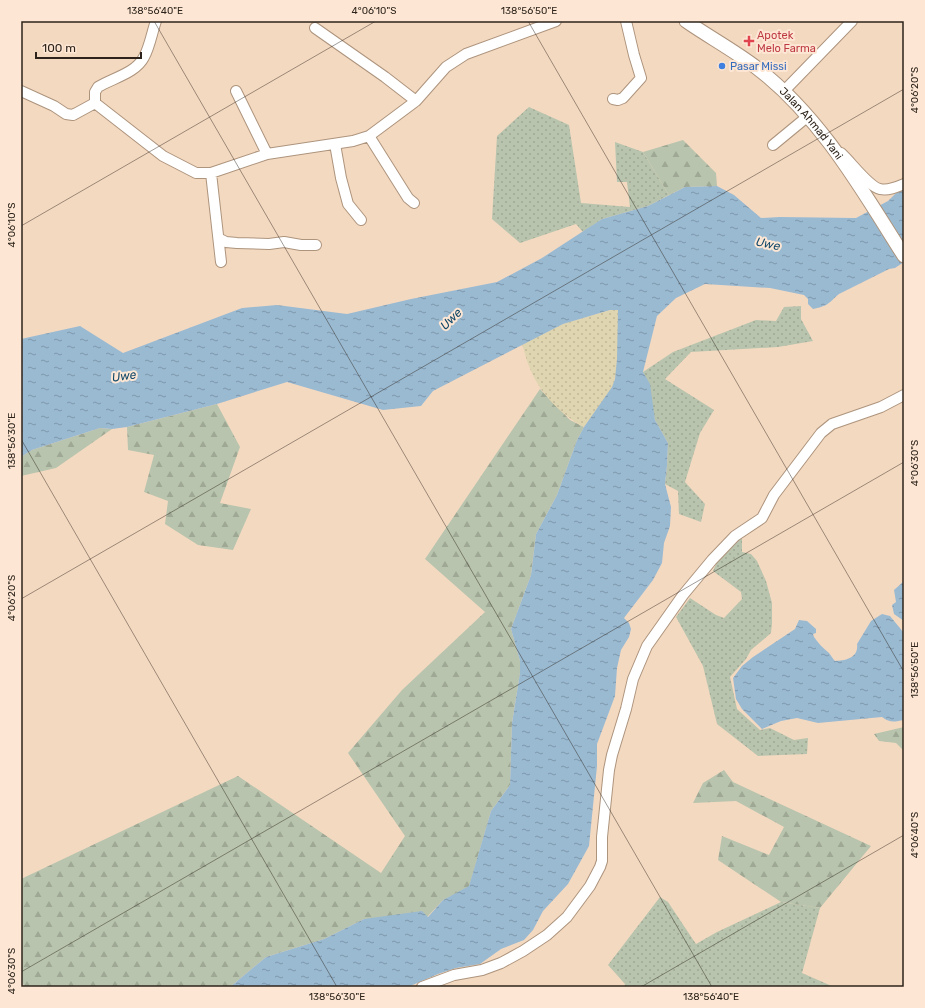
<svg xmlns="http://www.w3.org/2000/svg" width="925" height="1008" font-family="Rubik,sans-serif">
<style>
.grass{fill:url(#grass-dots)}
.forest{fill:url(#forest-firs)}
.sand{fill:url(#sand-dots)}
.water{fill:url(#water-ripples)}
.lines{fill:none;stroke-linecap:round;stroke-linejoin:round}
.minor-casing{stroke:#ad947d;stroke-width:12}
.major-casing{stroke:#ad947d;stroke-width:15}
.minor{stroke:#fff;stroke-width:10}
.major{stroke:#fff;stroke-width:13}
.ticks{fill:none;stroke:#2d231a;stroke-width:1;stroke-opacity:0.45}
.health-dot{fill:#e0444e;stroke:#fde7d4;stroke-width:1.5}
.shop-dot{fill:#3f7fe0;stroke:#fde7d4;stroke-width:1.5}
.labels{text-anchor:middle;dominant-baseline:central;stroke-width:4;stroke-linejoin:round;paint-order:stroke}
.health-label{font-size:11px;fill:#be3a42;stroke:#fde7d4;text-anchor:start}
.shop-label{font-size:11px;fill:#366cbe;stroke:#fde7d4;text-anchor:start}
.street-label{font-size:11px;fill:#2d231a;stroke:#fde7d4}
.water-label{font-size:12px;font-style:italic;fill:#104769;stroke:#fde7d4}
.neatline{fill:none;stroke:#2d231a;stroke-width:1.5}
.ticks-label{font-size:10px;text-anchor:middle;fill:#2d231a}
</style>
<defs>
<pattern id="grass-dots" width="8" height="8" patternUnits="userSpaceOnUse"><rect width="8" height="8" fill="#b8c4ad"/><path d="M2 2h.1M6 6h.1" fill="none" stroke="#9ea894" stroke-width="1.8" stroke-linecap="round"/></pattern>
<pattern id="forest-firs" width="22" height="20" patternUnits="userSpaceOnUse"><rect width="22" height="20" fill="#b8c4ad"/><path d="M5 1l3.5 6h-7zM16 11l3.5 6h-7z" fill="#9ea894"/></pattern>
<pattern id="sand-dots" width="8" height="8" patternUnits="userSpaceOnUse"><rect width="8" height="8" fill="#dfd5b0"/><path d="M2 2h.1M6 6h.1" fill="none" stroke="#c0b797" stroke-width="1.8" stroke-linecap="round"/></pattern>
<pattern id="water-ripples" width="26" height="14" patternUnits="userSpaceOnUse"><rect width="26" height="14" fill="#9abad2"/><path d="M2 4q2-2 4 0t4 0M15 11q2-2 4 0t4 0" fill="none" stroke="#7e97aa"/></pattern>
</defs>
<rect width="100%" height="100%" fill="#f4d9c1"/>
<path class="grass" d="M 529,107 L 569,125 L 581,203 L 630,207 L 627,182 L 617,182 L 615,142 L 643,152 L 669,195 L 648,206 L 602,219 L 583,232 L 576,224 L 520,243 L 492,219 L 497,136 Z
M 801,306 L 801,319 L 813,341 L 778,347 L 691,352 L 665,379 L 714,410 L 700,433 L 685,482 L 705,504 L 701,522 L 679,514 L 678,491 L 665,484 L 667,466 L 668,443 L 655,420 L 643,372 L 673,352 L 756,320 L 776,321 L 784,307 Z
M 742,537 L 742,552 L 751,554 L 757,561 L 766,581 L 772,603 L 772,623 L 771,633 L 751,650 L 746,659 L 730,677 L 737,709 L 760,730 L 770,728 L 794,740 L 808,738 L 807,754 L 758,756 L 717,724 L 703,666 L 676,617 L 690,598 L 716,615 L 724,618 L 742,599 L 741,592 L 713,571 L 717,562 Z
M 660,897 L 668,902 L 696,944 L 717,932 L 781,902 L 820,908 L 802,973 L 834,987 L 624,987 L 625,984 L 608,965 Z"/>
<path class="forest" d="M 683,140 L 716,173 L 717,186 L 685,187 L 669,195 L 643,152 Z
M 540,389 L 570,420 L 584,427 L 577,440 L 557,495 L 536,534 L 531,575 L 511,629 L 520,661 L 520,673 L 512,723 L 510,785 L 491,811 L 469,887 L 443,900 L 427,917 L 364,919 L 324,939 L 266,957 L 230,987 L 24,987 L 21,977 L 21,879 L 238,776 L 381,873 L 405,836 L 348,753 L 402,690 L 485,612 L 425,559 Z
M 217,404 L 240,447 L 220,503 L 251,509 L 233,550 L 198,545 L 165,524 L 168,501 L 144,492 L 154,455 L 128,450 L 127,427 Z
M 100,428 L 112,429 L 56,468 L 21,476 L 21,457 L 32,450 Z
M 904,727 L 904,751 L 896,743 L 879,741 L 874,734 Z
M 724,770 L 733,782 L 871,846 L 820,908 L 781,902 L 718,860 L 722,836 L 769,855 L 784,827 L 736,801 L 693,803 L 703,783 Z"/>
<path class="sand" d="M 610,310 L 618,310 C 618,331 621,368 612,387 C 606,400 593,415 584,427 C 562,415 541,395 531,371 C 527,363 525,353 522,344 L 563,324 Z"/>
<path class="water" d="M 717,186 L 734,195 L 761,218 L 780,217 L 856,218 L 888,201 L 895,194 L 904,189 L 904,262 L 895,268 L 889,269 L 839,294 C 835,297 830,303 826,305 C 822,307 817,308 813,309 L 808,304 L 808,299 L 804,295 L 770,288 L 705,284 L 676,298 L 657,316 L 643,372 L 650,384 L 655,420 L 668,443 L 667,466 L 665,484 L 671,507 L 670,526 L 664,543 L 662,563 L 653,580 L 624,618 L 629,623 L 631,629 L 629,637 L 621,650 L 617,668 L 615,696 L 597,744 L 597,766 L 589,846 L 568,884 L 543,911 L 533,930 L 524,940 L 501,949 L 480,964 L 456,968 L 438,974 L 408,987 L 230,987 L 266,957 L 324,939 L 364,919 L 422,911 L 428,917 L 443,900 L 469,886 L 491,811 L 510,785 L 512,723 L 520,673 L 520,661 L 511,629 L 531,575 L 536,534 L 557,495 L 577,440 L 584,427 L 612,387 L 615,379 L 617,359 L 618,310 L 610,310 L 563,324 L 433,391 L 421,406 L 383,410 L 287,382 L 217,404 L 127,427 L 112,429 L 100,428 L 32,450 L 21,457 L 21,339 L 80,326 L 123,353 L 242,308 L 277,305 L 347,314 L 411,299 L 497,282 L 542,258 L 602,219 L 648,206 L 685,187 Z
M 903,582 L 904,584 L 904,621 L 894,614 L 892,605 L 896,602 L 894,590 Z
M 882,614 L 890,616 L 904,633 L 904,720 C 894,722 890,723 882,717 L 818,723 L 797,718 L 781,721 L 762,729 L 742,709 L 736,699 L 733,678 L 742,666 L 753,657 L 795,629 L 799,620 L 807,621 L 816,629 L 816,633 L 813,634 L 814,637 C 818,643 823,648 829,653 C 831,655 832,658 835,661 C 845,661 859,658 857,644 L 871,621 Z"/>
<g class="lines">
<g class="minor-casing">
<path id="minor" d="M 315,28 L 385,77 L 416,101
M 21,91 L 54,106 L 66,114 L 73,115 L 95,103
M 236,91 L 267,154
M 784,91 L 852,21
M 613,99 L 618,100 L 623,98 L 641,78 L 634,55 L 626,21
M 95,103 L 163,156 L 196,173 L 211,173 L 267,154 L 353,141 L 369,136 L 416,101 L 446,67 L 466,54 L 556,21
M 95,103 L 95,92 L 98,87 C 113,78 136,73 144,57 C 150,46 152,32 156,21
M 369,136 L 408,198 L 414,203
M 335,144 L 341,178 L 348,204 L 361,220
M 773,145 L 807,117
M 841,153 C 851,162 869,187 880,189 C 888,191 897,187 904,184
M 211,173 L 221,262
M 220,239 L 226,242 L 237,243 L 269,244 L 284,242 L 301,245 L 316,245
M 422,987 L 454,975 L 482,970 L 501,963 L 523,951 L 547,935 L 567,917 L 590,886 L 600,867 L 602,861 L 602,837 L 609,770 L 612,755 L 626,709 L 633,679 L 647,646 L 683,595 L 712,560 L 735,536 L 762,518 L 774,495 L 821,433 L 832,424 L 881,407 L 904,395"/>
</g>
<g class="major-casing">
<g id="major">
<path id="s1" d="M 686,21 C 709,37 735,51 757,68 C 821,117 862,190 904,256"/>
</g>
</g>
<use href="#minor" class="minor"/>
<use href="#major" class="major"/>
</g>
<path class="ticks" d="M 154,21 L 712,987M 528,21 L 904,672M 903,21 L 904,23M 21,226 L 376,21M 21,439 L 337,987M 21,599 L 904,89M 21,972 L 904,462M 641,987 L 904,835"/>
<path class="health-dot" d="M747 35h4v4h4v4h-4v4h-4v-4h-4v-4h4z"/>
<circle class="shop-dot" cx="722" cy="66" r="4"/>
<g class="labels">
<g class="health-label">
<text x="757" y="35">Apotek<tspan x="757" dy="13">Melo Farma</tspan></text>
</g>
<g class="shop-label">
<text x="730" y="66">Pasar Missi</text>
</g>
<g class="street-label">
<text stroke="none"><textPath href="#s1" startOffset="163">Jalan Ahmad Yani</textPath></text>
</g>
<g class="water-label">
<text transform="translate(768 244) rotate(12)">Uwe</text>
<text transform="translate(451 319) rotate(-45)">Uwe</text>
<text transform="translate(124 376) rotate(-8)">Uwe</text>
</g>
</g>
<rect width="925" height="1008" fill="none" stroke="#fde7d4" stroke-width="44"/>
<path d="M36 52v6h105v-6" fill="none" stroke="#2d231a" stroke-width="2"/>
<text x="42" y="52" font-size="12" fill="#2d231a" stroke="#fde7d4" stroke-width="3" paint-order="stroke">100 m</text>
<rect x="22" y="22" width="881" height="964" class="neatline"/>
<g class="ticks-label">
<text x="155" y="14">138°56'40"E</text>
<text x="374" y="14">4°06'10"S</text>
<text x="529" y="14">138°56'50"E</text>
<text transform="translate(914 90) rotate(-90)" y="4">4°06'20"S</text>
<text transform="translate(11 225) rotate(-90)" y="4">4°06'10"S</text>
<text transform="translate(11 441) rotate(-90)" y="4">138°56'30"E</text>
<text transform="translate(914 463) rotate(-90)" y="4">4°06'30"S</text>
<text transform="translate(11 598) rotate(-90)" y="4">4°06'20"S</text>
<text transform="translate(914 670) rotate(-90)" y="4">138°56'50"E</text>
<text transform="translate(914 835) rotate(-90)" y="4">4°06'40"S</text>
<text transform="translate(11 971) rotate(-90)" y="4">4°06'30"S</text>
<text x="337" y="1000">138°56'30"E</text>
<text x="711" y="1000">138°56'40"E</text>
</g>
</svg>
